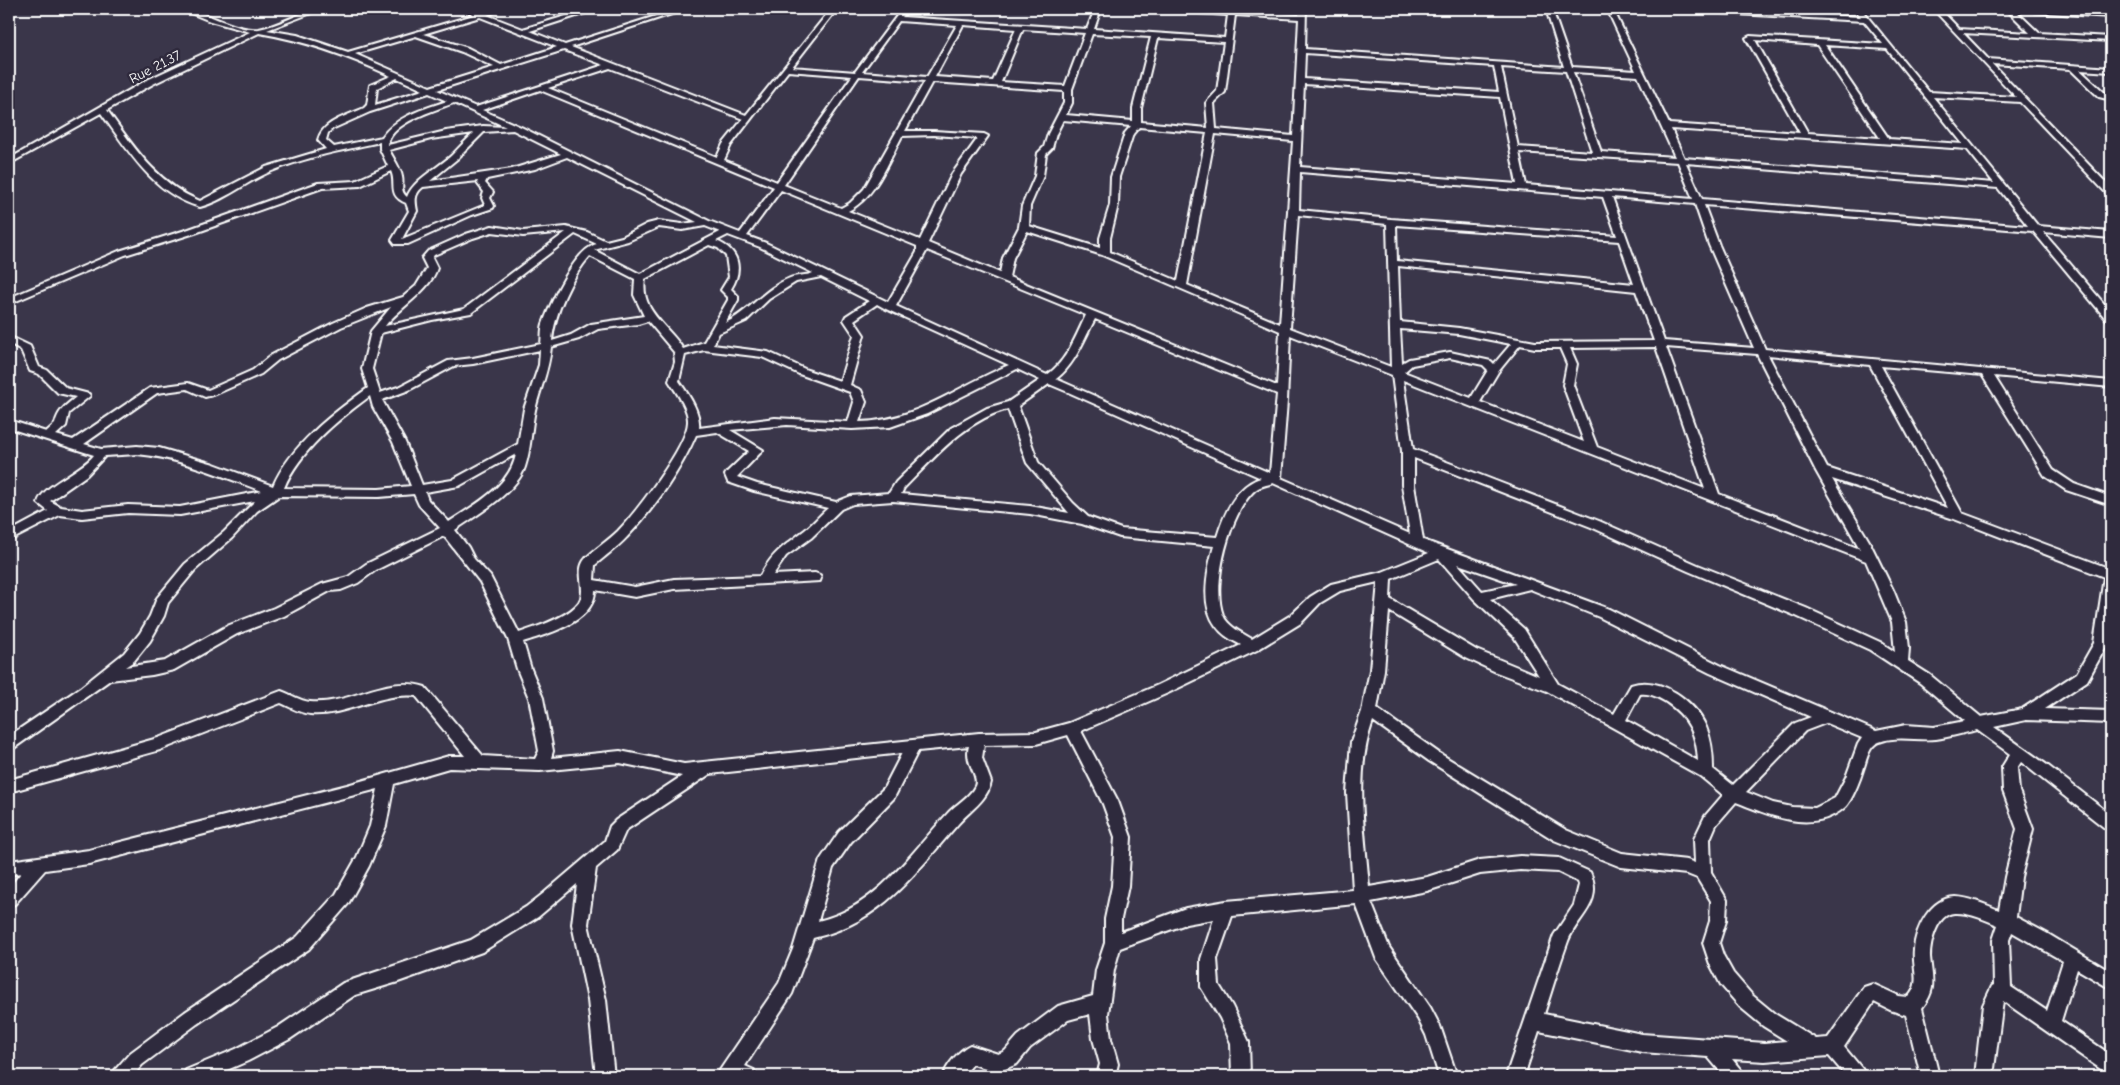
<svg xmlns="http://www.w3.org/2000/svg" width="2120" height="1085" font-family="'Comic Neue',sans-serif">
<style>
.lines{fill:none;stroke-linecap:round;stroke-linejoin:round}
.street-casing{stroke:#fff;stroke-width:4}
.street{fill:#2f2a3d;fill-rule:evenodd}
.labels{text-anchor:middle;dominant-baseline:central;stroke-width:5;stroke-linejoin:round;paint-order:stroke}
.far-street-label{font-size:14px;fill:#fff;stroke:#2f2a3d}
</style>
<rect width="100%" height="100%" fill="#3a364a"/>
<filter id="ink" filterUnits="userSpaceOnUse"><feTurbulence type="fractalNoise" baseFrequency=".02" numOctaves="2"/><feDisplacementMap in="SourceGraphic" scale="10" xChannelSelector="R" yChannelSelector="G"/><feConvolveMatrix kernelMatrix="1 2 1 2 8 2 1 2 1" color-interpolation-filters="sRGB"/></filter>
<g filter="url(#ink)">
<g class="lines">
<g class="street-casing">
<path id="street" d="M 181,9 C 204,9 235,32 259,29 C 276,26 297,15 313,9 L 322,9 L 267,30 L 297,35 L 348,52 L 474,15 L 463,9 C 470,9 477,13 483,12 C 490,11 496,9 503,9 L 487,15 L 523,29 L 589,9 L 598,9 L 530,31 L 565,45 L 678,9 L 687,9 L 571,47 L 746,115 L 831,9 L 837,9 L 792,67 L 855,72 L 902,9 L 908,9 L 902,17 L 1087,29 L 1095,9 L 1101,9 L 1094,29 L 1225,38 L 1228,15 L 1167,11 L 1164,9 L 1228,11 L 1229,9 L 1235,9 L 1235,11 L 1299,15 L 1300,9 L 1306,9 L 1305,49 L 1564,67 L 1546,9 L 1552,9 L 1572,67 L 1636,71 L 1607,9 L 1613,9 L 1669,124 L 1800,133 L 1746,38 L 1750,36 L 1883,44 L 1864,21 L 1684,11 L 1681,9 L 1717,9 L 1861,17 L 1855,9 L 1861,9 L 1929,92 L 2016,97 L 1933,9 L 1940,9 L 1959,29 L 2030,33 L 2006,9 L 2111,13 L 2111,17 L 2016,11 L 2039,33 L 2111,37 L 2111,41 L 1963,33 L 1988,59 L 2111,68 L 2111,72 L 2080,70 L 2105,93 L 2111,96 L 2111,100 L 2099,97 L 2070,69 L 1992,64 L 2111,188 L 2111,196 L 2108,195 L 2020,102 L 1933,97 L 2038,226 L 2111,232 L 2111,238 L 2043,232 L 2111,312 L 2111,321 L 2107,320 L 2033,231 L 1704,205 L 1719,245 L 1765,349 L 2111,381 L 2111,387 L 1994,376 L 2053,470 L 2074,484 L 2111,497 L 2111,505 L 2066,490 L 2045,476 L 1982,375 L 1881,366 L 1962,513 L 2111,569 L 2111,619 L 2108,643 L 2087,681 L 2045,709 L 2111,711 L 2111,723 L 2026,720 L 1994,727 L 2047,765 L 2111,815 L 2111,831 L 2106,829 L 2021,762 L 2017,768 L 2019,791 L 2033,829 L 2021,877 L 2016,917 L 2048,934 L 2111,972 L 2111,989 L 2077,969 L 2061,1021 L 2111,1055 L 2111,1075 L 2105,1072 L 2003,1001 L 1993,1076 L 1975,1076 L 1983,1005 L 1992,986 L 1994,985 L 1993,940 L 1998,925 C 1986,920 1968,912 1954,913 C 1937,914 1930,943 1930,957 C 1932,979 1937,989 1922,1008 L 1939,1076 L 1921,1076 L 1906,1015 L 1890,1010 L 1874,1002 L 1844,1047 L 1863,1070 L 1866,1076 L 1846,1076 L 1829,1056 L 1765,1061 L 1732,1059 L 1741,1070 L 1744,1076 L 1724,1076 L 1708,1057 L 1642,1052 L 1539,1031 L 1524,1076 L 1506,1076 L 1554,935 L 1574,905 L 1579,885 L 1578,882 L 1558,872 L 1520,870 L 1480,874 L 1427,891 L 1371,902 L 1389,947 L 1430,1007 L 1440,1026 L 1457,1076 L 1439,1076 L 1426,1035 L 1418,1019 L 1376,958 L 1356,904 L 1232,916 L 1217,959 L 1219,985 L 1232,1006 L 1249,1042 L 1250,1076 L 1232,1076 L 1231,1043 L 1220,1018 L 1201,987 L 1201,959 L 1214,919 L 1186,924 L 1120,948 L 1114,970 L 1108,1014 L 1111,1039 L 1118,1064 L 1115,1076 L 1097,1076 L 1100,1064 L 1093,1039 L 1090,1014 L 1068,1020 L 1030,1048 L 1017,1064 L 998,1072 L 973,1064 L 963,1076 L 943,1076 C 947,1065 959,1050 970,1045 L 998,1054 L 1005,1051 L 1018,1036 L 1058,1006 L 1093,996 L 1096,970 L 1105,943 L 1105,919 L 1112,886 L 1115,837 L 1103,804 L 1068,735 L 1036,744 L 984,745 L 982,758 L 991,782 C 987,801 970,810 958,824 C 914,874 882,922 813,938 L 792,994 L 745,1066 L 754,1070 L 757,1076 L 716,1076 L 779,983 L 793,949 L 820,860 L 839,832 L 884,788 L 902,753 L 710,774 L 626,830 L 617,850 L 596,868 L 588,924 L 606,1000 L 614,1076 L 596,1076 L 588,1000 L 572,924 L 577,884 L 538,917 L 482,952 L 398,982 L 355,995 L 290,1039 L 248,1061 L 213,1076 L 183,1076 L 186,1070 L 236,1049 L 278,1027 L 343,983 L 471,940 L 526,907 L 544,893 L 605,841 L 610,826 L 616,820 L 682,776 L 620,763 L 540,771 L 449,768 L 394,784 L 386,826 L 369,866 L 348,904 L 309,949 L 197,1024 L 142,1065 L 133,1076 L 112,1076 L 115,1070 L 130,1053 L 185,1012 L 297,937 L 336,894 L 357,857 L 370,826 L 378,789 L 89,864 L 45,870 L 15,904 L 9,907 L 9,888 L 21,873 L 9,875 L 9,861 L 89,850 L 347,785 L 449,756 L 465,756 L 416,696 C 379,692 347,717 310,714 C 300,713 290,707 281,703 L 160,750 L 9,792 L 9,780 L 158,738 L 281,691 C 290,694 300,701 310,702 C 349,706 386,674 425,687 L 483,756 L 535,759 L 539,751 L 529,698 L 517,669 L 508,639 L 480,582 L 444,536 L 376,570 L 358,583 L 341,590 L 330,591 L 284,616 L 237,634 L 174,670 L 152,675 L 110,680 L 14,748 L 9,750 L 9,736 L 80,688 L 124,653 L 140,633 L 150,616 L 157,598 L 185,564 L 224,532 L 255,501 L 180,515 L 128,513 L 82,518 L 60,515 L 9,541 L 9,532 L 48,511 L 38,503 C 41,486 82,471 94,455 L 9,428 L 9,420 L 46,432 L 55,424 C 58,411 65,406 76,397 L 58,393 L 39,374 L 30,371 L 21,350 L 9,343 L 9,336 L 30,346 L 39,367 L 47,370 L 66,388 L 89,394 L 90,396 L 69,413 L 66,426 L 56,435 L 73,440 L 150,388 L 188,383 L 208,390 L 253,370 L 270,356 L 333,323 L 367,308 L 403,297 L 416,286 L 427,268 L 422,258 L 428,251 L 466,234 L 492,226 L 523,231 L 566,227 L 587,232 L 606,241 L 622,237 L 647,224 L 659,221 L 682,224 L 697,222 L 567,157 L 535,169 L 487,179 L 485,183 L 493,192 L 490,198 L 494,206 L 493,208 L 472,215 L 408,244 L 395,244 L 392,240 L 409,211 L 406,203 C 387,195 397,184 391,171 L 360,186 L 322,188 L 195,233 L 125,255 L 9,304 L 9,298 L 119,251 L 189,229 L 318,183 L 355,181 L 388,166 L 380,149 L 380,142 C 344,150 306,157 272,171 C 247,181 226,200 200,207 C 153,194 128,150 101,113 L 9,164 L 9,159 L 147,80 L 250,32 L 210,21 ZM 1235,15 L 1299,19 L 1293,136 L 1216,129 L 1214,103 L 1225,92 ZM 480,17 L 557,47 L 501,65 L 468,48 L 423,34 ZM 899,21 L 957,25 L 927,77 L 862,72 ZM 963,25 L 1016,29 L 993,81 L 935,77 ZM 1023,29 L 1085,33 L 1065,86 L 1001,82 ZM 259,33 C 306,41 348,56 391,76 L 370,85 L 367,105 L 364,108 C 347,116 323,121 318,140 L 326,149 L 266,167 L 200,201 C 157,184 133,146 107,110 L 153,84 ZM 1092,34 L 1151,37 L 1133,108 L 1133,121 L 1066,115 L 1072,103 L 1072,89 ZM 416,36 L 462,52 L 494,67 L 430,87 L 355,54 ZM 1158,38 L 1224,42 L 1217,91 L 1206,103 L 1208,128 L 1141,122 L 1141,108 ZM 1755,40 L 1817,45 L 1880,138 L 1808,133 ZM 1825,45 L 1887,49 L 1963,144 L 1889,139 ZM 564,50 L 604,65 L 476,107 L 437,90 ZM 1305,53 L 1494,66 L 1499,92 L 1304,79 ZM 1501,67 L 1566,71 L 1592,152 L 1518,147 ZM 610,68 L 743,119 L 723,144 L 717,157 L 548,88 ZM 788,71 L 852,76 L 777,182 L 724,160 L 731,145 ZM 1573,72 L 1638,76 L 1675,157 L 1601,152 ZM 859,76 L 925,81 L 864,189 L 850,203 L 841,208 L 784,185 ZM 397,78 L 423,90 L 375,105 L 377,88 ZM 932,82 L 1064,91 L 1064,103 L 1048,134 L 1044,147 L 1038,153 L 1035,176 L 1022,206 L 1019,227 L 1003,258 L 1000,273 L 928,243 L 961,174 L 988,136 L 984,134 L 934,131 L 905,131 ZM 1304,84 L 1500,97 L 1517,184 L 1300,167 ZM 540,90 L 774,187 L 740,233 L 709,221 L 521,127 L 482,110 ZM 429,93 L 447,101 C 424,109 396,116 382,137 L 334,147 L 326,140 L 328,133 L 332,129 L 370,112 ZM 454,103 L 506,127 L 483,126 L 446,131 L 388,145 C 389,123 436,110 454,103 ZM 1063,120 L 1131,126 L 1125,133 L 1111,177 L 1110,205 L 1100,238 L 1100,248 L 1029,226 L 1030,206 L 1043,176 L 1046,154 L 1052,148 L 1056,134 ZM 1139,127 L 1207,133 L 1178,281 L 1110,252 L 1110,238 L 1118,205 L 1119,177 L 1133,134 ZM 1671,129 L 1967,149 L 1994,183 L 1684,158 ZM 513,130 L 561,154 L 512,169 L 430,181 L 457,159 L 484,132 ZM 474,133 C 466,140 459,148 452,155 C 438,168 414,179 407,197 C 399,190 404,186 402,177 C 401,169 393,158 389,150 L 431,139 ZM 1215,134 L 1293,141 L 1280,324 L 1187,285 ZM 934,135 L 978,138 L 952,174 L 920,240 L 848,211 C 876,197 888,162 902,136 ZM 1519,152 L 1678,162 L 1693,199 L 1526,185 ZM 1686,163 L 1998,188 L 2028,226 L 1702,199 ZM 1300,172 L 1603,197 L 1617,236 L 1391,219 L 1299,210 ZM 478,181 L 477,183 L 484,192 L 482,198 L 485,205 L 402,239 L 417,211 C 415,201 414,194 423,187 ZM 781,190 L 917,246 L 917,252 L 888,302 L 766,243 L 747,236 ZM 1612,197 L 1695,204 L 1709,245 L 1754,348 L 1664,341 ZM 1298,215 L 1387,224 L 1391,367 L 1290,328 ZM 1396,225 L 1619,241 L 1634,284 L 1397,261 ZM 705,226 L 720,232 L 640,274 L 594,250 L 628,241 L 659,227 L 682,230 ZM 1027,231 L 1102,255 L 1280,331 L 1277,386 L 1009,277 L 1013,258 ZM 492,232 L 523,236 L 566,232 L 464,309 L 385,326 C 399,308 431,290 437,268 L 432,258 L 434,255 L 473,238 ZM 575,234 L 597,244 C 575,249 551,302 543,324 C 541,330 542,337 541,344 L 473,358 L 448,361 L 401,386 L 380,393 L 372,369 L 381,333 L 432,320 L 471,313 ZM 728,235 L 760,247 L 813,273 C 806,276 797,275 790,278 C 765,288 749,312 725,323 L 738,300 L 738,296 L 731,289 C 743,270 740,250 716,241 ZM 709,245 L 718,248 L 726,256 L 729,277 L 721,290 L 728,297 L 728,300 L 704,342 L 683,349 C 668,325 640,312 645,279 ZM 927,250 L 1086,315 C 1076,336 1067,361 1047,375 L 896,306 ZM 590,256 L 635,279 L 634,295 L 644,316 L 591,324 L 571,335 L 552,341 C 554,314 572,276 590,256 ZM 1398,266 L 1636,291 L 1654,341 L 1535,342 L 1459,328 L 1400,322 ZM 821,277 L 869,301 L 846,316 L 844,320 L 854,335 L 840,381 L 807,370 L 768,352 L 713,345 L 719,333 L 746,321 L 769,299 L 796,282 ZM 877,304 L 886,309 L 1009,365 C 959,385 915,422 859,422 L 866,402 L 861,390 L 850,385 L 864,335 L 854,320 ZM 391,307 L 371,331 L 362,369 L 368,388 C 333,413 290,446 273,486 L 214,464 L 159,448 L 137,446 L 101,449 L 84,444 L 157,393 L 187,389 L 205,397 L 216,394 L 261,374 L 278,360 L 341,327 ZM 1095,319 L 1277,394 L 1270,473 L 1056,379 C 1075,365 1084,339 1095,319 ZM 648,321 L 674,352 L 675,362 L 669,381 C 676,392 689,409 688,422 C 687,446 636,512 618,531 C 608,541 596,548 586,558 C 575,570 585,585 581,598 C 576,615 534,628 519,633 L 490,576 L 474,559 L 468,547 L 455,530 C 475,516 517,492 525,467 C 531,449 531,429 535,410 C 540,389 549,370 551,347 L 579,339 L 598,329 L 638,324 ZM 1400,329 L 1459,334 L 1511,344 L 1494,364 L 1491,361 L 1450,352 L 1409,359 L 1402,363 ZM 1290,335 L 1392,375 L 1402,451 L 1402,485 L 1410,534 L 1281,478 L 1287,401 ZM 1520,345 L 1535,348 L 1560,348 L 1567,364 L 1563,385 L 1584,442 L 1480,402 L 1498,372 ZM 1656,347 L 1705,489 L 1597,447 L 1573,385 L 1577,364 L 1570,348 ZM 1666,347 L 1757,354 L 1816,471 L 1860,549 L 1719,494 ZM 540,350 L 539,365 L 524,409 L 518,444 L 452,480 L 422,485 L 405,442 L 382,400 L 409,390 L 454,366 L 473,364 ZM 704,350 L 762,357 L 799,374 L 850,392 L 854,402 L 848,422 L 775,418 L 699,428 C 701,412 688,394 679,381 L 685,355 ZM 1768,355 L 1870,365 L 1948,508 L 1827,468 ZM 1450,358 L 1483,365 L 1488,370 L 1471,398 L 1404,372 L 1412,365 ZM 1017,369 L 1040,380 L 1008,402 L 987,408 L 951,428 L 896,482 L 889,493 L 851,496 L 836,502 L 757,484 L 737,477 L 763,450 L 730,430 L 787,425 L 852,429 L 890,427 L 927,414 ZM 1403,380 L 1866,561 L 1892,622 L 1895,652 L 1880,642 L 1806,608 L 1698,565 L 1599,521 L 1413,449 ZM 1049,384 L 1068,392 L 1261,478 C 1236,485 1224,514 1217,537 L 1121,529 L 1088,517 L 1073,503 L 1038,462 L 1018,406 ZM 370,396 L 373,407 L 393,442 L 411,486 L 379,489 L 284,488 C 299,451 339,419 370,396 ZM 1008,409 L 1027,463 L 1069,513 L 1030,506 L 901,494 L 904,488 C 935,457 965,420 1008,409 ZM 717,432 L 749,451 L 727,472 L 725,475 L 728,482 L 754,491 L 828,508 C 819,516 811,526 801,533 C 781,549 773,552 760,576 L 674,579 L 635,587 L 594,580 L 595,565 C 605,556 617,548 627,537 C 653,510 681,470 696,435 ZM 137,454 C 180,458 221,476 262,491 L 180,507 L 128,505 L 82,510 L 61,507 L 50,501 L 87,475 L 105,456 ZM 516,454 C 510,487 474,505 449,522 L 428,500 L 425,492 L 459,486 ZM 1414,458 L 1591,527 L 1688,571 L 1796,616 L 1870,650 L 1920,683 L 1965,721 L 1934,727 L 1906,725 L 1876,731 L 1720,665 L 1609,609 L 1423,540 L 1414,485 ZM 1832,479 L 1954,519 L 2104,577 L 2094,643 L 2077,673 L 2022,709 L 1981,717 L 1930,675 L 1908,661 L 1909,648 L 1906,622 L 1894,592 L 1869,541 ZM 1273,483 L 1429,553 L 1382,572 L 1331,584 L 1310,597 L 1291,615 L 1252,639 C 1242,633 1227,626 1223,615 C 1211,584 1230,512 1255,490 C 1260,486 1267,485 1273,483 ZM 414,494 L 419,505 L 440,528 L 366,564 L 348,577 L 322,584 L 274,608 L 227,626 L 165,661 L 125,667 L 134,661 L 150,641 L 164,616 L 168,603 L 195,570 L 232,538 L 257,511 L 279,496 L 379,497 ZM 893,501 L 1030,514 L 1082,524 L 1120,537 L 1214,546 C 1207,570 1200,605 1216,626 C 1222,635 1232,640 1241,645 L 1158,685 L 1069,723 L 1036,732 L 979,733 L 684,764 L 620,751 L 551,758 L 553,751 L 543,698 L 531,669 L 523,642 C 547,634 595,622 595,590 L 635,597 L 674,589 L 820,581 L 821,578 L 820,575 L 815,573 L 773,575 L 786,556 L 811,538 L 841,509 L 853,504 ZM 1439,559 L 1474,599 L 1514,637 L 1539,676 L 1476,650 L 1390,599 L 1391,579 ZM 1458,564 L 1516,584 L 1482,591 ZM 1378,582 L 1370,670 L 1362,711 L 1351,742 L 1347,793 L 1353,890 L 1226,901 L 1186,908 L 1121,932 L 1121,919 L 1128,886 L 1131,837 L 1118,801 L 1081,731 L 1168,693 L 1257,650 L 1301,623 L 1320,603 L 1340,591 ZM 1530,589 L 1599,617 L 1710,673 L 1811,717 L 1795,723 L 1733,785 L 1713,769 C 1713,755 1712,741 1706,727 C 1695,701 1660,675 1631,685 L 1614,714 L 1558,684 L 1524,629 L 1490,599 ZM 1389,611 L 1466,658 L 1496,672 L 1547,691 L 1700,776 L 1723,795 L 1705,816 L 1694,839 L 1695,863 L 1687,860 L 1622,853 L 1566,830 L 1439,753 L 1377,709 L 1384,670 ZM 1640,694 C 1651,693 1657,697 1666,702 C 1688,717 1697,734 1698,761 L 1626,720 ZM 1373,721 L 1429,761 L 1554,840 L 1621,867 L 1687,874 L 1697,878 L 1711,901 L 1710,921 L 1703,943 L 1710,964 L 1721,985 L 1740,1007 L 1763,1026 L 1787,1041 L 1765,1043 L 1642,1034 L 1544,1014 C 1552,990 1559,965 1568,941 C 1578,916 1604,903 1590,872 L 1559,858 L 1520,856 L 1480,860 L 1427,877 L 1369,887 C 1365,833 1354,773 1373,721 ZM 1826,723 L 1862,738 L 1858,744 L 1846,777 L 1835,798 L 1815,808 L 1792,807 L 1773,803 L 1746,792 L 1805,731 ZM 1977,730 L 2010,754 L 2002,767 L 2003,791 L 2017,829 L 2005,877 L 1999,910 C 1986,905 1969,897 1955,897 C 1930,898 1915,929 1914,950 C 1912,968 1922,983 1908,997 L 1899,996 L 1873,984 L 1864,987 L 1828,1038 L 1816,1039 L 1775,1014 L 1752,995 L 1733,973 L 1723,955 L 1719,943 L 1726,921 L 1727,900 L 1711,872 L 1710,839 L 1716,825 L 1736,802 C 1770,815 1811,835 1844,808 C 1852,802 1861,777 1864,767 C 1867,758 1869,746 1879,742 C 1898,735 1917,741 1936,739 C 1949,737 1963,733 1977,730 ZM 969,746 C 964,763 980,776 975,786 C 970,797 956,804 948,813 C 910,854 876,908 818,921 L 833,868 L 851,842 L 894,798 L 918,751 ZM 2012,932 L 2063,961 L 2047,1011 L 2011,987 L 2009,940 Z"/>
</g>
<use href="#street" class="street"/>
</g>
</g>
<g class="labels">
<g class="far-street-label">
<text transform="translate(155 67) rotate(-27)">Rue 21.37</text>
</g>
</g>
<rect width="2120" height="1085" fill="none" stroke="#2f2a3d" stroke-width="30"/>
<rect x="15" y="15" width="2090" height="1055" fill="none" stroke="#fff" stroke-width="2" filter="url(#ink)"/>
</svg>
